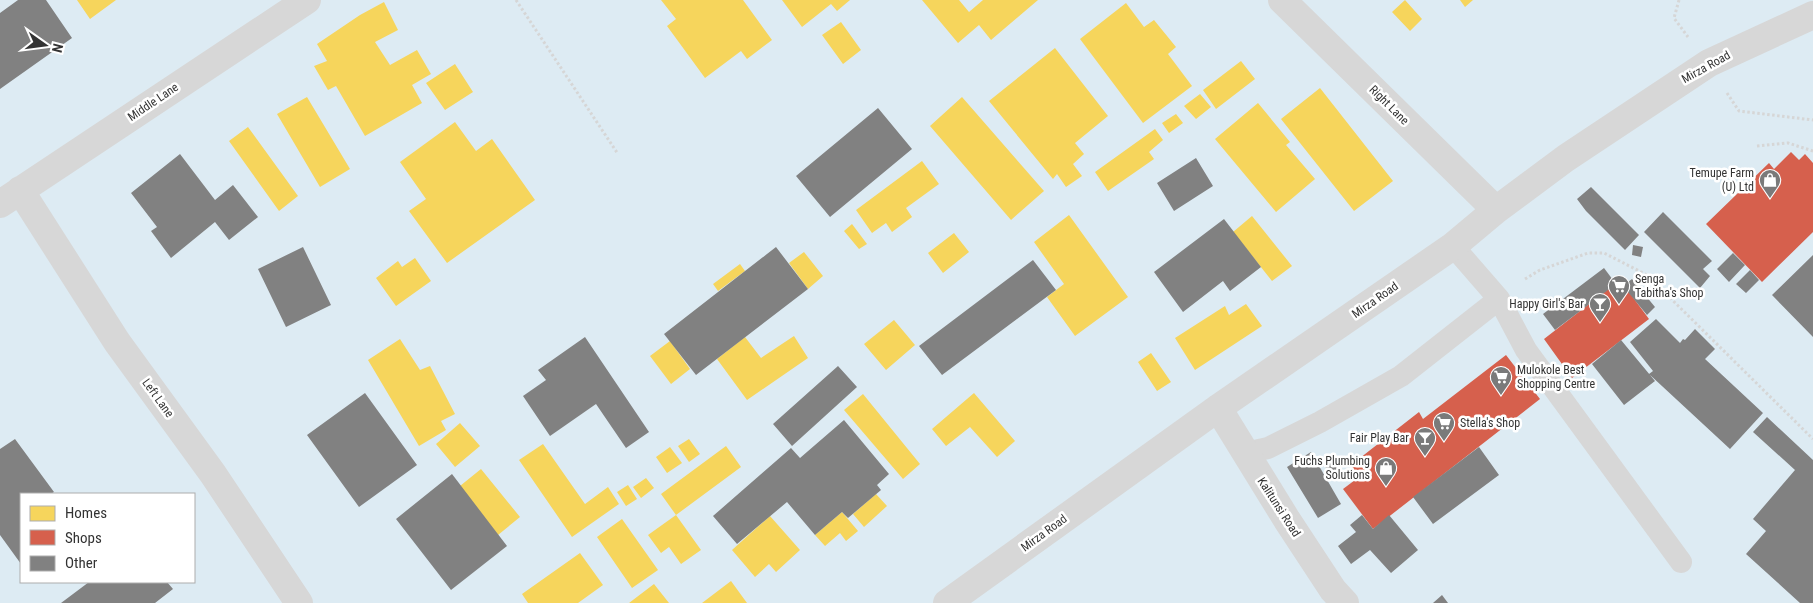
<svg xmlns="http://www.w3.org/2000/svg" width="1813" height="603" font-family="'Roboto Condensed',sans-serif">
<style>
.water{fill:#ddebf3;fill-rule:evenodd}
.homes{fill:#f6d55c}
.shops{fill:#d6604d}
.building{fill:#818181}
.lines{fill:none;stroke-linecap:round;stroke-linejoin:round}
.path{stroke:#d6d6d6;stroke-width:3;stroke-dasharray:2.5 2.5;stroke-linecap:butt}
.service{stroke:#d7d7d7;stroke-width:22}
.minor{stroke:#d7d7d7;stroke-width:28}
.labels{text-anchor:middle;dominant-baseline:central;stroke-width:5;stroke-linejoin:round;paint-order:stroke}
.street-label{font-size:12px;fill:#333;stroke:#fff}
.poi-label{font-size:12px;fill:#333;stroke:#fff;text-anchor:end}
</style>
<rect width="100%" height="100%" fill="#fff"/>
<path class="water" d="M 0,0 L 1813,0 L 1813,603 L 0,603 ZM 21,494 L 194,494 L 194,582 L 21,582 Z"/>
<path class="homes" d="M 77,0 L 116,0 L 90,19 Z
M 661,0 L 743,0 L 772,40 L 747,59 L 741,51 L 705,78 L 667,26 L 676,19 Z
M 782,0 L 850,0 L 837,11 L 831,4 L 802,27 Z
M 922,0 L 959,0 L 969,12 L 983,0 L 1038,0 L 991,40 L 979,25 L 958,43 Z
M 1405,0 L 1422,19 L 1410,31 L 1392,12 Z
M 1460,0 L 1473,0 L 1465,7 Z
M 384,2 L 398,30 L 375,42 L 390,65 L 417,50 L 431,74 L 412,85 L 422,103 L 365,136 L 336,86 L 328,90 L 314,66 L 327,61 L 317,44 L 360,15 Z
M 1126,3 L 1144,27 L 1154,20 L 1176,47 L 1168,54 L 1192,86 L 1143,123 L 1080,39 Z
M 841,22 L 861,50 L 843,64 L 822,35 Z
M 1055,48 L 1108,116 L 1075,143 L 1084,154 L 1073,164 L 1082,176 L 1066,187 L 1057,174 L 1053,179 L 989,101 Z
M 1241,61 L 1255,79 L 1216,109 L 1203,90 Z
M 455,64 L 473,92 L 445,110 L 426,83 Z
M 1320,88 L 1393,181 L 1354,211 L 1281,119 Z
M 1200,94 L 1211,107 L 1196,119 L 1184,106 Z
M 307,97 L 350,169 L 320,187 L 277,114 Z
M 962,97 L 1044,191 L 1011,220 L 930,126 Z
M 1258,103 L 1290,142 L 1286,145 L 1315,179 L 1276,212 L 1215,139 Z
M 1176,114 L 1183,123 L 1169,133 L 1162,123 Z
M 455,122 L 476,151 L 492,139 L 535,200 L 447,263 L 409,211 L 426,199 L 400,162 Z
M 248,127 L 298,196 L 279,211 L 229,141 Z
M 1155,129 L 1163,140 L 1149,152 L 1154,159 L 1108,191 L 1095,172 Z
M 922,161 L 939,184 L 906,208 L 912,217 L 892,232 L 886,223 L 872,233 L 856,210 Z
M 1069,215 L 1128,297 L 1075,336 L 1047,297 L 1064,284 L 1034,242 Z
M 1252,216 L 1292,266 L 1272,281 L 1233,232 Z
M 852,224 L 867,244 L 859,249 L 844,231 Z
M 954,233 L 969,252 L 943,273 L 928,253 Z
M 804,252 L 823,276 L 808,289 L 789,263 Z
M 415,258 L 431,281 L 396,306 L 376,278 L 398,261 L 402,267 Z
M 740,264 L 745,271 L 718,291 L 713,284 Z
M 1246,304 L 1262,326 L 1195,370 L 1175,338 L 1225,306 L 1229,315 Z
M 894,320 L 915,345 L 886,370 L 864,344 Z
M 794,336 L 808,358 L 747,400 L 717,359 L 745,337 L 761,358 Z
M 400,339 L 420,370 L 430,366 L 455,414 L 441,421 L 446,430 L 419,446 L 368,360 Z
M 670,341 L 690,369 L 671,384 L 650,356 Z
M 1151,353 L 1171,382 L 1157,391 L 1138,362 Z
M 974,393 L 1015,441 L 997,457 L 970,427 L 946,446 L 932,429 Z
M 863,394 L 920,464 L 903,479 L 844,410 Z
M 460,423 L 480,446 L 455,467 L 436,444 Z
M 689,439 L 700,454 L 689,462 L 678,446 Z
M 543,444 L 585,504 L 608,487 L 619,504 L 572,537 L 519,460 Z
M 726,446 L 741,467 L 676,515 L 661,494 Z
M 670,447 L 682,463 L 667,473 L 656,457 Z
M 481,469 L 520,517 L 498,535 L 460,486 Z
M 646,478 L 654,488 L 641,498 L 633,487 Z
M 628,485 L 637,499 L 626,506 L 617,492 Z
M 876,494 L 887,506 L 864,527 L 853,514 Z
M 842,512 L 858,531 L 846,541 L 840,533 L 825,546 L 815,535 Z
M 676,515 L 701,550 L 681,564 L 669,547 L 661,553 L 648,535 Z
M 770,516 L 800,550 L 776,572 L 769,564 L 755,577 L 732,550 Z
M 622,519 L 658,570 L 632,588 L 597,537 Z
M 580,553 L 603,585 L 578,603 L 528,603 L 522,594 Z
M 731,581 L 747,603 L 702,603 Z
M 654,584 L 669,603 L 629,603 Z"/>
<path class="shops" d="M 1791,152 L 1799,160 L 1805,154 L 1813,163 L 1813,232 L 1762,282 L 1706,224 L 1769,163 L 1774,169 Z
M 1620,280 L 1649,319 L 1572,378 L 1544,339 Z
M 1506,355 L 1540,399 L 1373,529 L 1343,489 L 1359,477 L 1351,465 L 1419,412 L 1423,419 Z"/>
<path class="building" d="M 18,0 L 46,0 L 72,38 L 0,89 L 0,13 Z
M 878,108 L 912,149 L 830,217 L 796,176 Z
M 180,154 L 215,200 L 233,185 L 258,217 L 229,240 L 215,222 L 171,258 L 151,231 L 157,227 L 131,193 Z
M 1196,158 L 1213,186 L 1174,211 L 1157,183 Z
M 1591,187 L 1639,235 L 1625,250 L 1586,211 L 1577,199 Z
M 1663,212 L 1712,261 L 1703,269 L 1710,276 L 1700,288 L 1644,232 Z
M 1224,219 L 1261,267 L 1230,291 L 1223,281 L 1183,312 L 1154,272 Z
M 1633,245 L 1643,247 L 1641,257 L 1632,255 Z
M 303,247 L 331,305 L 286,327 L 258,269 Z
M 776,247 L 808,289 L 696,375 L 664,334 Z
M 1733,253 L 1745,265 L 1729,282 L 1717,269 Z
M 1813,255 L 1813,337 L 1772,295 Z
M 1033,260 L 1056,290 L 942,375 L 919,346 Z
M 1604,268 L 1616,284 L 1555,330 L 1543,314 Z
M 1750,270 L 1759,280 L 1746,293 L 1736,284 Z
M 1632,279 L 1655,307 L 1647,315 L 1623,286 Z
M 1656,319 L 1680,343 L 1683,339 L 1685,340 L 1695,329 L 1715,349 L 1705,359 L 1763,413 L 1730,449 L 1649,374 L 1653,371 L 1630,342 Z
M 585,337 L 649,432 L 626,448 L 596,404 L 550,436 L 523,396 L 546,380 L 538,370 Z
M 1621,340 L 1655,381 L 1624,405 L 1592,364 Z
M 838,366 L 857,387 L 792,446 L 773,424 Z
M 365,393 L 417,465 L 359,507 L 307,435 Z
M 1767,417 L 1813,460 L 1813,603 L 1800,603 L 1746,554 L 1766,531 L 1753,519 L 1795,470 L 1753,432 Z
M 844,420 L 889,474 L 877,485 L 881,490 L 848,518 L 842,512 L 815,535 L 787,502 L 737,544 L 713,516 L 791,448 L 800,458 Z
M 15,439 L 54,492 L 51,494 L 21,494 L 21,564 L 0,535 L 0,449 Z
M 1479,447 L 1499,475 L 1433,524 L 1413,497 Z
M 1311,452 L 1341,504 L 1318,518 L 1287,467 Z
M 1333,453 L 1341,467 L 1329,474 L 1322,460 Z
M 452,474 L 507,546 L 451,590 L 396,519 Z
M 1362,515 L 1373,529 L 1389,515 L 1418,550 L 1391,573 L 1370,550 L 1351,564 L 1338,546 L 1356,532 L 1350,525 Z
M 89,582 L 167,582 L 173,589 L 155,603 L 61,603 Z
M 1442,595 L 1448,603 L 1433,603 Z"/>
<g class="lines">
<path class="path" d="M 516,0 L 618,154
M 1679,0 L 1674,18 L 1688,37
M 1727,93 L 1739,111 L 1813,120
M 1757,146 L 1788,143 L 1813,151
M 1525,279 L 1540,270 L 1588,253 L 1604,253 L 1647,275 L 1813,439"/>
<path class="service" d="M 1453,246 L 1499,299 L 1526,350 L 1681,562
M 1245,453 L 1268,448 L 1320,422 L 1401,376 L 1499,299"/>
<path class="minor" d="M 1282,0 L 1496,210
M 20,190 L 117,342 L 213,474 L 299,603
M 0,204 L 307,0
M 1218,408 L 1287,520 L 1333,590 L 1345,603
M 947,603 L 1218,408 L 1453,246 L 1496,210 L 1566,158 L 1709,63 L 1813,15"/>
</g>
<defs>
<g id="shop-pin" transform="scale(1.125)"><path d="M0 17L-7.5 6A9.5 9.5 0 1 1 7.5 6Z" fill="#7a7a7a" stroke="#fff"/><path d="M-5-2.5h2.3a2.7 3.5 0 0 1 5.4 0H5L5.5 6h-11ZM-1.5-2.5h3a1.5 2.3 0 0 0-3 0Z" fill="#fff"/></g>
<g id="supermarket-pin" transform="scale(1.125)"><path d="M0 17L-7.5 6A9.5 9.5 0 1 1 7.5 6Z" fill="#7a7a7a" stroke="#fff"/><path d="M-6-5.5h2.5l.6 2H6L4.5 2H-2.5L-4.4-4H-6ZM-1.5 3.2a1.3 1.3 0 1 0 .1 0ZM3 3.2a1.3 1.3 0 1 0 .1 0Z" fill="#fff"/></g>
<g id="bar-pin" transform="scale(1.125)"><path d="M0 17L-7.5 6A9.5 9.5 0 1 1 7.5 6Z" fill="#7a7a7a" stroke="#fff"/><path d="M-6-5H6L.8 .8V4.5H3.5V6h-7V4.5H-.8V.8Z" fill="#fff"/></g>
</defs>
<g fill-rule="evenodd">
<use href="#shop-pin" x="1770" y="180"/>
<use href="#supermarket-pin" x="1619" y="286"/>
<use href="#bar-pin" x="1600" y="304"/>
<use href="#supermarket-pin" x="1501" y="377"/>
<use href="#supermarket-pin" x="1444" y="423"/>
<use href="#bar-pin" x="1425" y="438"/>
<use href="#shop-pin" x="1386" y="468"/>
</g>
<g class="labels">
<g class="street-label">
<text transform="translate(1706 67) rotate(-29)">Mirza Road</text>
<text transform="translate(153 102) rotate(-34)">Middle Lane</text>
<text transform="translate(1389 105) rotate(45)">Right Lane</text>
<text transform="translate(1375 300) rotate(-35)">Mirza Road</text>
<text transform="translate(158 398) rotate(54)">Left Lane</text>
<text transform="translate(1279 507) rotate(57)">Kalitunsi Road</text>
<text transform="translate(1044 533) rotate(-36)">Mirza Road</text>
</g>
<g class="poi-label">
<text x="1754" y="173">Temupe Farm<tspan x="1754" dy="14">(U) Ltd</tspan></text>
<text x="1635" y="279" text-anchor="start">Senga<tspan x="1635" dy="14">Tabitha's Shop</tspan></text>
<text x="1584" y="304">Happy Girl's Bar</text>
<text x="1517" y="370" text-anchor="start">Mulokole Best<tspan x="1517" dy="14">Shopping Centre</tspan></text>
<text x="1460" y="423" text-anchor="start">Stella's Shop</text>
<text x="1409" y="438">Fair Play Bar</text>
<text x="1370" y="461">Fuchs Plumbing<tspan x="1370" dy="14">Solutions</tspan></text>
</g>
</g>
<rect x="20" y="493" width="175" height="90" fill="#ffffff" stroke="#adadad"/>
<rect x="30" y="506" width="25" height="15" fill="#f6d55c" stroke="#adadad"/>
<text x="65" y="518" font-size="15" fill="#333333">Homes</text>
<rect x="30" y="530" width="25" height="15" fill="#d6604d" stroke="#adadad"/>
<text x="65" y="543" font-size="15" fill="#333333">Shops</text>
<rect x="30" y="556" width="25" height="15" fill="#818181" stroke="#adadad"/>
<text x="65" y="568" font-size="15" fill="#333333">Other</text>
<g transform="translate(45 45) rotate(104)" stroke="#ffffff" stroke-width="4" paint-order="stroke">
<path d="M0-4L9 19L0 12L-9 19Z" fill="#333333"/>
<text y="-8" font-size="14" font-weight="bold" text-anchor="middle" fill="#333333">N</text>
</g>
</svg>
